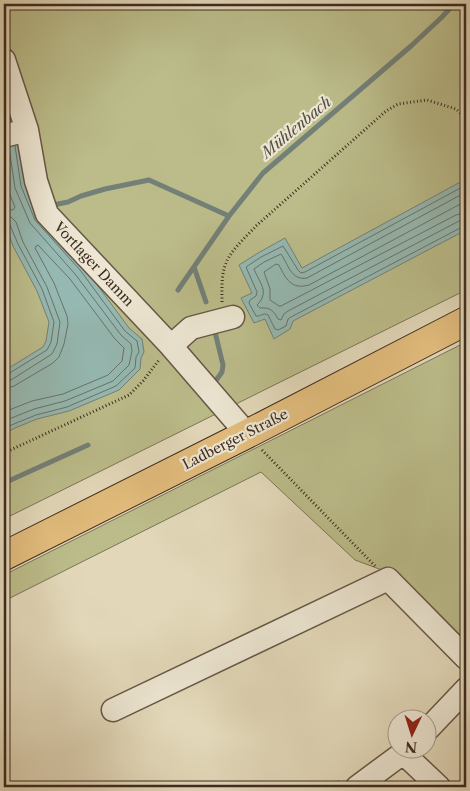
<svg xmlns="http://www.w3.org/2000/svg" width="470" height="791" font-family="'Libre Caslon Text',serif">
<style>
.green{fill:#bbbc8a;stroke:#7d7455}
.water{fill:#95b9b2;stroke:#738078}
.lines{fill:none;stroke-linecap:round;stroke-linejoin:round}
.shore{stroke:#6a7269;stroke-width:1}
.stream{stroke:#738078;stroke-width:5}
.minor-casing{stroke:#685646;stroke-width:25}
.major-casing{stroke:#3f2b20;stroke-width:30}
.path{stroke:#3f2b20;stroke-width:3;stroke-dasharray:1 2.5;stroke-linecap:butt}
.minor{stroke:#ece6d2;stroke-width:22}
.major{stroke:#e1bc7c;stroke-width:28}
.labels{text-anchor:middle;dominant-baseline:central;stroke-width:4.5;stroke-linejoin:round;paint-order:stroke}
.street-label{font-size:14px;fill:#3f2b20;stroke:#ece6d2}
.water-label{font-size:15px;font-style:italic;fill:#544e44;stroke:#ece6d2}
</style>
<rect width="100%" height="100%" fill="#e2d8b9"/>
<filter id="stains"><feTurbulence type="fractalNoise" baseFrequency=".004" numOctaves="4"/><feColorMatrix values="0 0 0 0 .2 0 0 0 0 .09 0 0 0 0 .02 0 0 0 .5 -.17"/></filter>
<radialGradient id="worn" r=".72"><stop offset=".6" stop-color="#630" stop-opacity="0"/><stop offset="1" stop-color="#630" stop-opacity=".3"/></radialGradient>
<path class="green" d="M 4,4 L 466,4 L 466,290 L 4,519 Z
M 466,342 L 466,654 L 390,573 L 355,560 L 261,472 L 6,600 L 4,600 L 4,575 Z"/>
<path class="water" d="M 4,103 L 19,140 L 84,267 L 129,328 L 142,339 L 144,352 L 141,358 L 140,369 L 119,390 L 69,411 L 37,419 L 15,428 L 4,434 L 4,371 L 43,347 L 46,341 L 49,322 L 37,291 L 13,246 L 4,222 Z
M 466,179 L 466,230 L 293,321 L 290,329 L 274,339 L 265,319 L 254,323 L 241,298 L 252,293 L 239,265 L 258,253 L 285,238 L 302,268 Z"/>
<g class="lines">
<path class="shore" d="M 4,164 L 8,190 L 15,207 L 13,210 L 4,209
M 466,185 L 305,272 L 301,273 L 298,270 L 283,246 L 261,257 L 246,267 L 257,292 L 256,296 L 250,300 L 249,303 L 256,316 C 260,317 263,312 268,315 L 275,329 L 278,330 L 286,326 L 288,319 L 291,317 L 462,227 L 466,226
M 466,192 L 307,278 C 291,281 288,264 281,254 L 264,262 L 254,269 C 257,278 267,289 262,298 C 261,301 259,303 257,305 L 260,308 C 270,307 274,311 278,319 L 281,320 L 284,314 L 288,311 L 459,221 L 466,220
M 466,201 L 309,285 C 291,290 286,279 279,265 L 276,264 L 264,272 L 270,289 L 270,300 L 279,306 L 281,306 L 456,215 L 466,212
M 4,216 L 11,217 L 16,222 L 23,242 L 47,287 L 60,322 L 57,344 L 52,354 L 11,380 L 4,381
M 4,222 L 8,223 L 10,225 L 18,244 L 42,289 L 54,322 L 51,342 L 47,350 L 8,374 L 4,375
M 4,389 L 14,386 L 53,363 L 59,357 L 64,344 L 68,324 L 67,316 L 54,283 L 35,248 L 36,246 L 38,245 L 70,279 L 115,339 L 124,348 L 122,361 L 108,375 L 63,394 L 32,401 L 4,412
M 4,421 L 34,409 L 65,401 L 113,381 L 129,365 L 132,351 L 131,344 L 121,335 L 75,274 L 30,223 L 15,188 L 9,148
M 4,428 L 36,415 L 67,407 L 116,386 L 135,368 L 136,357 L 139,352 L 137,341 L 125,331 L 80,270 L 35,220 L 21,186 L 15,146"/>
<path class="stream" d="M 53,205 L 68,202 L 81,196 L 105,189 L 149,180 L 229,216
M 194,267 L 206,302
M 178,290 L 229,216 L 263,173 L 411,46 L 442,17 L 454,4
M 214,328 L 223,365 L 222,372 L 217,379
M 4,483 L 88,445"/>
<g class="minor-casing">
<path id="minor" d="M 4,60 L 27,130 L 36,181 L 47,214 L 171,346 L 247,434
M 4,136 L 27,130
M 171,346 L 191,328 L 233,317
M 113,710 L 388,579 L 466,658
M 428,729 L 466,689
M 403,753 L 439,787
M 357,787 L 403,753 L 408,748"/>
</g>
<g class="major-casing">
<path id="major" d="M 4,556 L 247,434 L 466,321"/>
</g>
<path class="path" d="M 222,302 C 222,289 221,275 226,263 C 231,250 246,237 256,226 L 386,111 L 398,104 L 427,100 L 456,109 L 466,118
M 262,450 L 375,566
M 4,453 L 129,395 L 143,381 L 159,360
M 325,787 L 341,781"/>
<use href="#minor" class="minor"/>
<use href="#major" class="major"/>
</g>
<g class="labels">
<g class="street-label">
<text transform="translate(94 264) rotate(47)">Vortlager Damm</text>
<text transform="translate(235 439) rotate(-27)">Ladberger Straße</text>
</g>
<g class="water-label">
<text transform="translate(296 127) rotate(-40)">Mühlenbach</text>
</g>
</g>
<rect width="470" height="791" fill="none" stroke="#e2d8b9" stroke-width="20"/>
<rect x="5" y="5" width="460" height="781" fill="none" stroke="#3f2b20" stroke-width="2.5"/>
<rect x="10" y="10" width="450" height="771" fill="none" stroke="#3f2b20"/>
<g transform="translate(412 734) rotate(184)"><circle r="24" fill="#ece6d2" stroke="#a79b8b"/>
<path d="M0-4L9 19L0 12L-9 19Z" fill="#8f2418"/>
<text y="-8" font-size="14" font-weight="bold" text-anchor="middle" fill="#3f2b20">N</text>
</g>
<rect width="100%" height="100%" filter="url(#stains)"/>
<rect width="100%" height="100%" fill="url(#worn)"/>
</svg>
